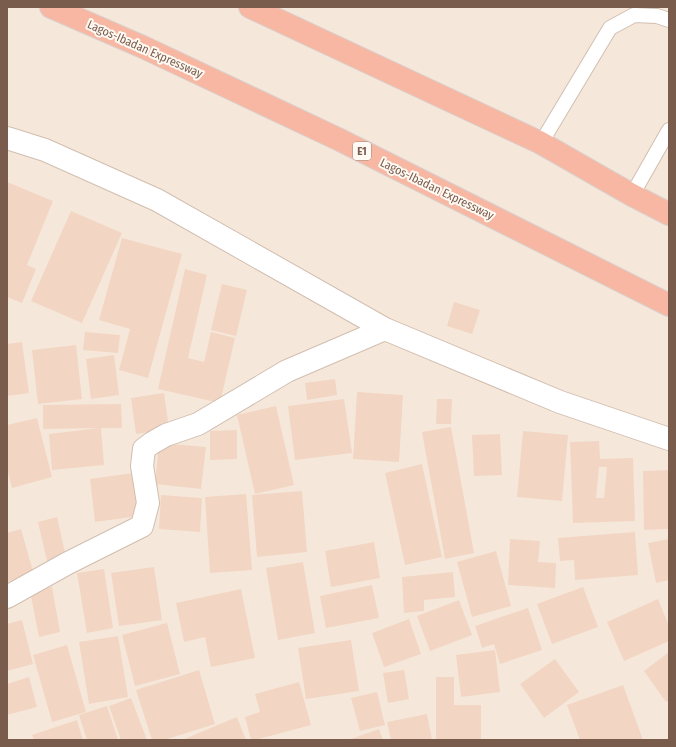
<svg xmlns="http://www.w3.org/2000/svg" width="676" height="747" font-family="'Fira Sans Condensed',sans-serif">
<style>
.residential{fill:#f5e8da}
.building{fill:#f3d5c3;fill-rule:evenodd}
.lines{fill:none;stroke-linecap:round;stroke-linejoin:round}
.lane-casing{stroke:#d1beb0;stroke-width:16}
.street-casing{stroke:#d1beb0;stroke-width:24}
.highway-casing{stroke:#dad1cd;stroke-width:24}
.lane{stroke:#fff;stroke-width:14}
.street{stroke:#fff;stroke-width:22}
.highway{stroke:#f7b7a3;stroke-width:22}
.labels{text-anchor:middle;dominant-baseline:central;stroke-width:4;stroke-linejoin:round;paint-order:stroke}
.shield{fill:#fffaf3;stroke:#a28b7f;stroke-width:1}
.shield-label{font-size:11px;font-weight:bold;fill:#7a5c4d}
.street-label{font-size:12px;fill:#7a5c4d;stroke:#fffaf3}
</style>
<rect width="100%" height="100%" fill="#fdf6ec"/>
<path class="residential" d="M 7,7 L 669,7 L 669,740 L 7,740 Z"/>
<path class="building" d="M 7,182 L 53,201 L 27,265 L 36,269 L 22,303 L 7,297 Z
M 71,211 L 122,233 L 82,323 L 31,301 Z
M 122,238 L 182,254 L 148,378 L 119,370 L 130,329 L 99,320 Z
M 185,269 L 207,275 L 188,358 L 204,362 L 211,332 L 235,338 L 220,403 L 158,389 Z
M 222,284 L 247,290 L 236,336 L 211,330 Z
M 454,302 L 480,310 L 472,334 L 447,326 Z
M 85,332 L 120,335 L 118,353 L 83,350 Z
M 22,342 L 29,393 L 7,396 L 7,344 Z
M 76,345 L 82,399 L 38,404 L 32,350 Z
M 114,355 L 119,395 L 91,399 L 86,359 Z
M 335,379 L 337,395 L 307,400 L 305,383 Z
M 357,392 L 403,395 L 399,462 L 353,459 Z
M 164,393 L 169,429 L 136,434 L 131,398 Z
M 344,399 L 352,453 L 295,460 L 288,406 Z
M 437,399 L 452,399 L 451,424 L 436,424 Z
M 121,404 L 122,428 L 101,428 L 104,465 L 52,470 L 49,434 L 99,428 L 43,429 L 43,405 Z
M 276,406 L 294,485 L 255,494 L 237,415 Z
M 37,418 L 52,477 L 12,488 L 7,468 L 7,425 Z
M 451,427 L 474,553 L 445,559 L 422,432 Z
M 237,430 L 237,459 L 210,460 L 210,431 Z
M 523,431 L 568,435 L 562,501 L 517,497 Z
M 500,434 L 502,475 L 474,476 L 472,435 Z
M 599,441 L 600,459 L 633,458 L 635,521 L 573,523 L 570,442 ZM 599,467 L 607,467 L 604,498 L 596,498 Z
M 159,443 L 206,447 L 201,489 L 155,484 Z
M 422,464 L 442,557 L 405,565 L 385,473 Z
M 669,470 L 669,529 L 644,530 L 643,471 Z
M 133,473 L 139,516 L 95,522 L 90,479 Z
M 302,491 L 307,552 L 257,557 L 252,495 Z
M 246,494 L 252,570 L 210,573 L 205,497 Z
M 161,495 L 202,498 L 200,532 L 159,529 Z
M 57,517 L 66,557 L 47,561 L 38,522 Z
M 21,529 L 34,575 L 7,582 L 7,533 Z
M 635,532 L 638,575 L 575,580 L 574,560 L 560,561 L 558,538 Z
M 510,539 L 540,541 L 538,562 L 556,563 L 555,588 L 508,585 Z
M 669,539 L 669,580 L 656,583 L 648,543 Z
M 374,542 L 380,578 L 331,587 L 325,551 Z
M 496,551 L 511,606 L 472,617 L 457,562 Z
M 303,562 L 315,633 L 278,640 L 266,568 Z
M 154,567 L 162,620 L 119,626 L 111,573 Z
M 104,569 L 113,628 L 87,633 L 77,573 Z
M 453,572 L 455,597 L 424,600 L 424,611 L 404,613 L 402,577 Z
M 372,585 L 379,618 L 326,628 L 320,596 Z
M 52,587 L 60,632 L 39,637 L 30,591 Z
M 583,587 L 598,627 L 552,644 L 537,604 Z
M 241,589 L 255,658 L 211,667 L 205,637 L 184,642 L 176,603 Z
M 658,599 L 669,626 L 669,641 L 624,661 L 607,622 Z
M 459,600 L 472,635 L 430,651 L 417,616 Z
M 528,608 L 542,650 L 500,664 L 494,644 L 482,648 L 475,626 Z
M 409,619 L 421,654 L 384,667 L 372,633 Z
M 22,620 L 33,664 L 7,671 L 7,624 Z
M 167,623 L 180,674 L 135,686 L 122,635 Z
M 118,636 L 128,697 L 89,704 L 79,642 Z
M 351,640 L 359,691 L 306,699 L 298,648 Z
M 67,645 L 86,712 L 52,722 L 33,655 Z
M 495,650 L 500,692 L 461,697 L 456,655 Z
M 669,652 L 669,700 L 666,702 L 644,671 Z
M 555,659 L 579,692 L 544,718 L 520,684 Z
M 199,670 L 215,724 L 164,740 L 152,740 L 136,690 Z
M 404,670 L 409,699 L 388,703 L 383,673 Z
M 29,677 L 37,707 L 7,715 L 7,684 Z
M 436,677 L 454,677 L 454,705 L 481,705 L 481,740 L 436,740 Z
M 299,682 L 311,725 L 255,740 L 251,740 L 245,717 L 260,712 L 255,694 Z
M 623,685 L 643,740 L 580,740 L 567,705 Z
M 377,692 L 385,725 L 360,731 L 351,698 Z
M 131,698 L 147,740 L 121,740 L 109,706 Z
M 107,706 L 118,740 L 87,740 L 79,715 Z
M 427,714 L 432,740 L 391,740 L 387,722 Z
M 237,717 L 246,740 L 182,740 Z
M 77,720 L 83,740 L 34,740 L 32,735 Z
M 379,729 L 383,740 L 348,740 Z"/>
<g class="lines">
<g class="lane-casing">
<path id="lane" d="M 541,143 L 610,28 L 634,15 L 657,16 L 669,20
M 632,195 L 669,130"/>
</g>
<g class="street-casing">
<path id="street" d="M 7,138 L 45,150 L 157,200 L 385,329 L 560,402 L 669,439
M 7,597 L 68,563 L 142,526 L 148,503 L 142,466 L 144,449 L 152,443 L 166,435 L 198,424 L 287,371 L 385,329"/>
</g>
<g class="highway-casing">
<path id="highway" d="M 51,7 L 143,47 L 338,139 L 669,305
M 250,7 L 541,143 L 632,195 L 669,214"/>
</g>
<use href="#lane" class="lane"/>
<use href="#street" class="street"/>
<use href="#highway" class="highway"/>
</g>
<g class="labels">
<rect class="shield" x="353" y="142" width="18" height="18" rx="3"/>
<g class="shield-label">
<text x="362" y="151">E1</text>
</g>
<g class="street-label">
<text transform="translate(145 49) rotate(24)">Lagos-Ibadan Expressway</text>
<text transform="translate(437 189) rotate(26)">Lagos-Ibadan Expressway</text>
</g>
</g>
<rect width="676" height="747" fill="none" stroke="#7a5c4d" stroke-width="16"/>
</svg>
